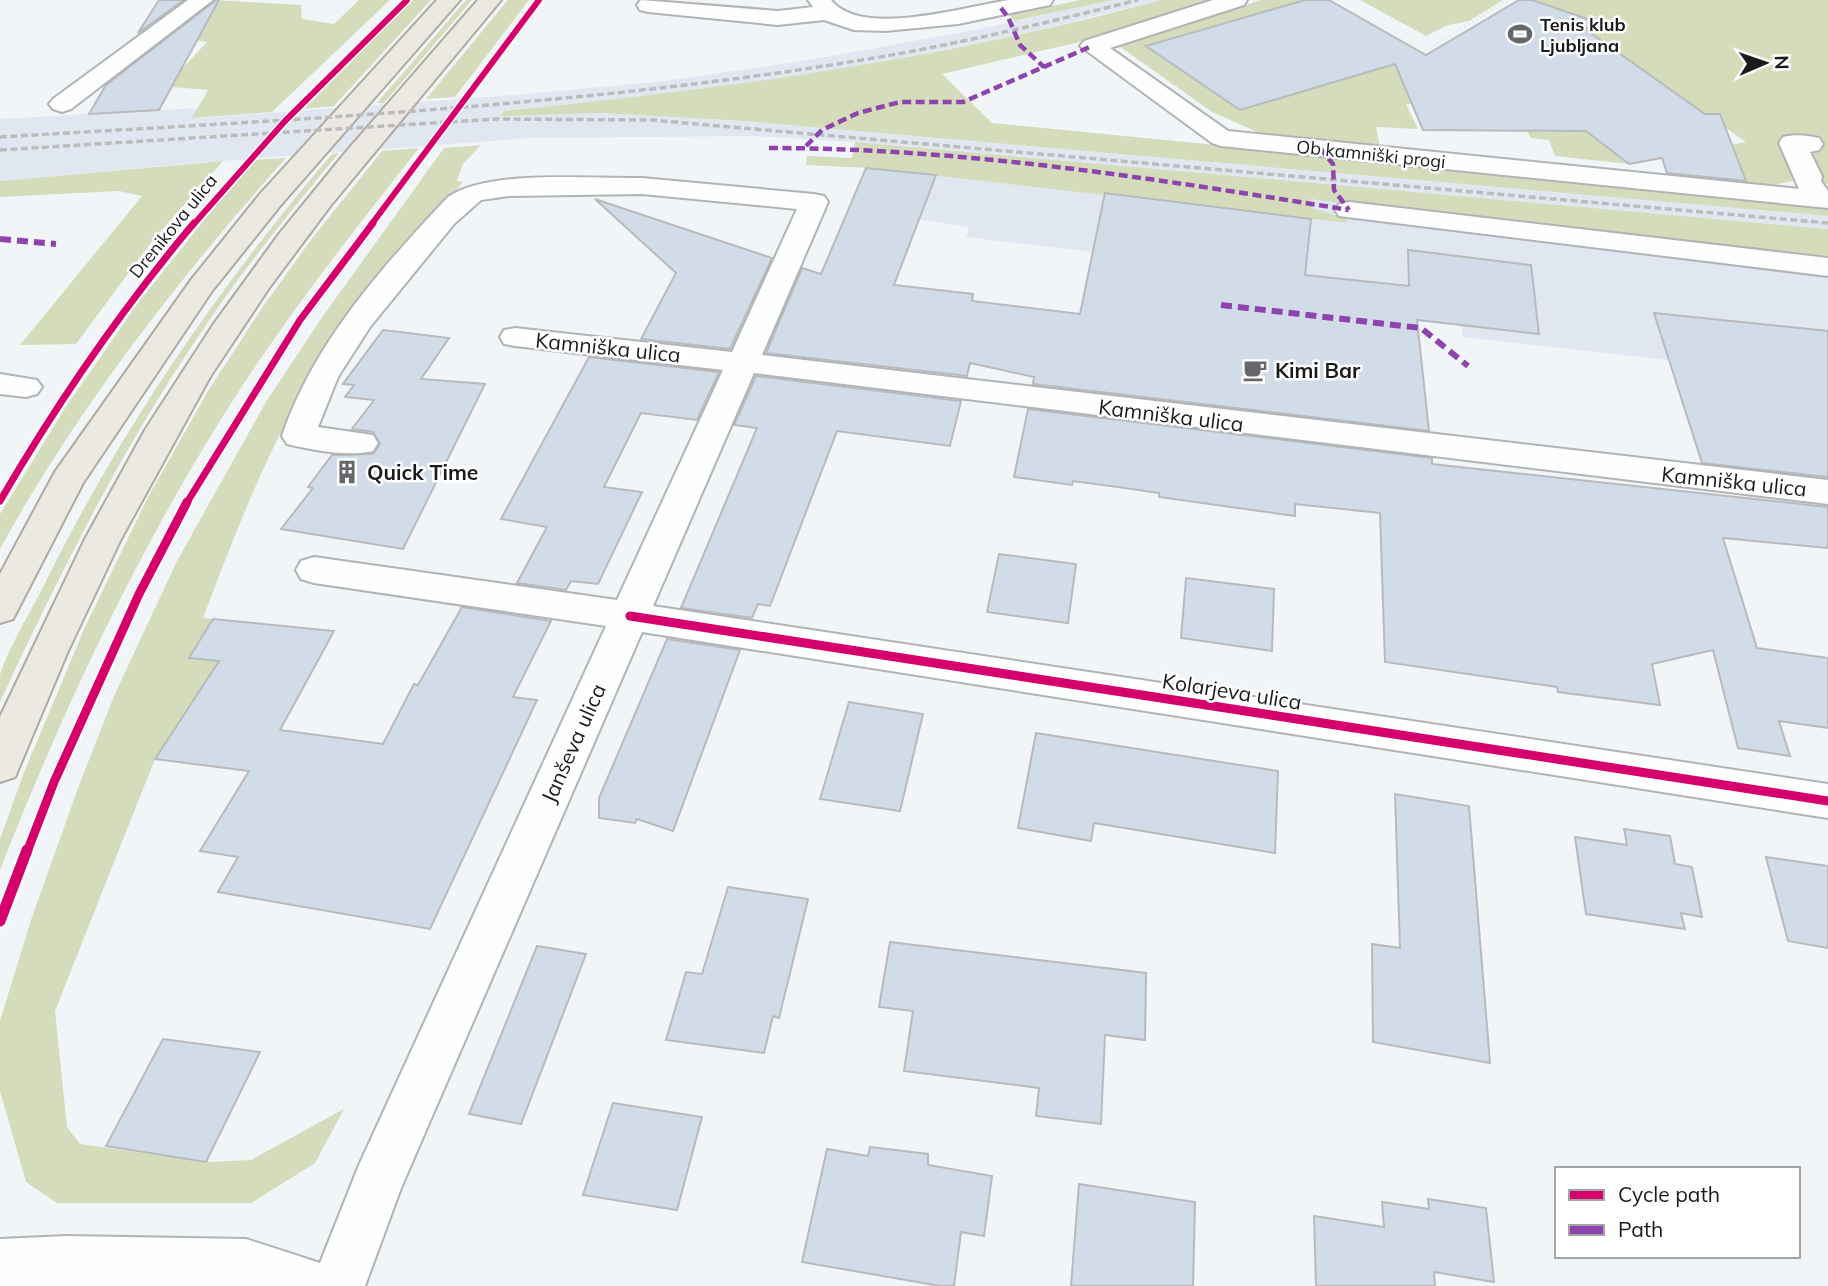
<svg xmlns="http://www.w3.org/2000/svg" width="1828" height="1286" font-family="Mulish,sans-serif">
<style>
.built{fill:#e1e7f0}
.green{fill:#d5dcbb}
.building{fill:#d2dce9;stroke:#b8babc;stroke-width:2}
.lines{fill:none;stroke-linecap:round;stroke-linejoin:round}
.minor-casing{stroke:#b1b3b5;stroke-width:4}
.major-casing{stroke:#aeab9e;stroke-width:4}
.path{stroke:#dee0e1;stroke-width:2.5;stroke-dasharray:1 3.5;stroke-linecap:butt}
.minor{fill:#fdfefe;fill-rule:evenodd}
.major{fill:#ebe9e1;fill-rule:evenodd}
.rail{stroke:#bcbcbc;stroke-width:3.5;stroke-dasharray:7 3.5;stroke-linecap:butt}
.quiet-far1{stroke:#8e44ad;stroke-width:4.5;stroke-dasharray:9 4.5;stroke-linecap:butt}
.quiet{stroke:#8e44ad;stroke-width:6;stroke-dasharray:11 6;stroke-linecap:butt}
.cycleway-far3-casing{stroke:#fff;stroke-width:9}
.cycleway-far2-casing{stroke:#fff;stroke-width:10}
.cycleway-far1-casing{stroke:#fff;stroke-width:13}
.cycleway-casing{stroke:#fff;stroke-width:16}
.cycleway-far3{stroke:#d6006c;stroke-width:6}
.cycleway-far2{stroke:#d6006c;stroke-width:7}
.cycleway-far1{stroke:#d6006c;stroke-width:9}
.cycleway{stroke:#d6006c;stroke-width:11}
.labels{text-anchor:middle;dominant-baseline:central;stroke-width:5;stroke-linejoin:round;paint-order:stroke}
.far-poi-label{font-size:18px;font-weight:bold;fill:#191b1d;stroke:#fff;text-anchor:start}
.far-street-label{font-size:18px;fill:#191b1d;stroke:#fff}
.street-label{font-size:21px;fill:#191b1d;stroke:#fff}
.poi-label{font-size:21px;font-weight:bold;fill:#191b1d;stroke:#fff;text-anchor:start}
</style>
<rect width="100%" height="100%" fill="#f2f5f8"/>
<path class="built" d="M 1114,0 L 1161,0 L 1007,38 L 831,71 L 663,94 L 504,111 L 500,115 L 602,113 L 743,121 L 1828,216 L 1828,229 L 855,142 L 752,136 L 533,138 L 194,163 L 0,181 L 0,119 L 199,108 L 193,118 L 213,117 L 515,95 L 665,81 L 809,60 L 974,30 Z
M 869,168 L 1346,223 L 1345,219 L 1311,208 L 1309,199 L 1559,232 L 1828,256 L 1828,400 L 1818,377 L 1463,337 L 1462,325 L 1195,296 L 1152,259 L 966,237 L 969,227 L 868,212 L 862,183 Z"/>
<path class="green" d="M 215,0 L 301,5 L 302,19 L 334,24 L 359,0 L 390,0 L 272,112 L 192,118 L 208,90 L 171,87 L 181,70 L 207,42 L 171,36 Z
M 412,0 L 431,0 L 334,106 L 304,109 Z
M 466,0 L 472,0 L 384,103 L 377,103 Z
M 508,0 L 529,0 L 455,97 L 426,99 Z
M 1080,0 L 1114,0 L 1014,21 L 1010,15 Z
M 1161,0 L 1214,0 L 1101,37 L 942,74 L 992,123 L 1828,205 L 1828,216 L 743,121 L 602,113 L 500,116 L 504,111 C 725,89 946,59 1161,0 Z
M 1261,0 L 1305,0 L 1147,47 L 1240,110 L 1425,55 L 1441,46 L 1516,74 L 1596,22 L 1532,0 L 1828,0 L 1828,184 L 1797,180 L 1754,189 L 1747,186 L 1738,162 L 1676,156 L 1746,142 L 1633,63 L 1523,82 L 1629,164 L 1555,156 L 1549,140 L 1531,138 L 1512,104 L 1406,104 L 1418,129 L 1376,127 L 1381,152 L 1282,143 L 1212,112 L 1119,46 Z
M 1360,0 L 1503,0 L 1469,21 L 1448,25 L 1426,36 Z
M 855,142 L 1828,229 L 1828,256 L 1559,232 L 1310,199 L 1312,208 L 1346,219 L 1347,223 L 869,168 L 806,165 L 807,156 L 852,158 Z
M 481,145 L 463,164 L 457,181 L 463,182 C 411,246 354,309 310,380 C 266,452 233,539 203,618 L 213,619 L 189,658 L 219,661 L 155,759 L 55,1011 L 67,1127 L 80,1144 L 206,1162 L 251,1160 L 344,1109 L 315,1163 L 251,1203 L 57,1203 L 26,1182 L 0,1091 L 0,1021 L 31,920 L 78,788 L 114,696 L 177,561 L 266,402 L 323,316 L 444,148 Z
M 419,148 C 357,227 294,306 239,391 C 142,541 65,704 0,870 L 0,839 L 23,775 L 85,627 L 147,499 L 208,391 L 264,305 L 314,236 L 382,151 Z
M 339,153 C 290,212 242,270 200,334 C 121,450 59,575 0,702 C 0,694 0,683 0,675 C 7,651 32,609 44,585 C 121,429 219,286 332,154 Z
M 286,158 C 179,278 78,407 0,549 L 0,514 L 67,405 L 138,303 L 252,160 Z
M 223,161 L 153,240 L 76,344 L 20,345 L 142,196 L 119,191 L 0,197 L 0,181 Z"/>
<path class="building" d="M 159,0 L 184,0 L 138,33 Z
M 216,0 L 219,0 L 159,110 L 89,114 L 106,85 Z
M 1305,0 L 1329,0 L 1426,55 L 1519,0 L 1532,0 L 1596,22 L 1585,29 L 1705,114 L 1720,114 L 1746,181 L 1667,173 L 1662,158 L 1629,164 L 1586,131 L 1423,130 L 1395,64 L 1240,110 L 1146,46 Z
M 866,168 L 936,175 L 894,285 L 973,294 L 972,301 L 1080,314 L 1105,193 L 1311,219 L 1305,275 L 1409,286 L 1408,250 L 1531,265 L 1539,334 L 1417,320 L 1429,431 L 1033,384 L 1034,377 L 970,363 L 967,376 L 766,353 L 802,268 L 821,274 Z
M 595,199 L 772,258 L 730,349 L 641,339 L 676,273 Z
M 1654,313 L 1828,331 L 1828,477 L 1702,463 Z
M 383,330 L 449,338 L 421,379 L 485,384 L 403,549 L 281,529 L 313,488 L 308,487 L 332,455 L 373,454 L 380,444 L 373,432 L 352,429 L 374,400 L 345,397 L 354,385 L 343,384 Z
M 589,357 L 719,372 L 697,420 L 641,413 L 604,487 L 642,492 L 598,584 L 571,581 L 566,590 L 517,583 L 547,527 L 501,519 Z
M 756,376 L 961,401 L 950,446 L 837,431 L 770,606 L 758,604 L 752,618 L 681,608 L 757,428 L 734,425 Z
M 1028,409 L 1432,458 L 1432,464 L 1828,507 L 1828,548 L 1723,538 L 1757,648 L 1828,658 L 1828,728 L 1779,721 L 1790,756 L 1738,748 L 1713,650 L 1652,664 L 1660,705 L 1558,692 L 1557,687 L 1385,662 L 1380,513 L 1295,504 L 1295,516 L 1159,497 L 1159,493 L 1118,487 L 1073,481 L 1072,485 L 1014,477 Z
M 999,554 L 1076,564 L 1068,623 L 987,612 Z
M 1186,578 L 1274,589 L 1272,651 L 1181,638 Z
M 462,607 L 551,621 L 513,697 L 537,700 L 430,929 L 218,892 L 238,857 L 200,851 L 249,771 L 155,759 L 219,661 L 189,658 L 213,619 L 334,631 L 280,730 L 383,744 L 414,684 L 418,685 Z
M 667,639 L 740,650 L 673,831 L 637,819 L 635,823 L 599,818 L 599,798 Z
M 849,702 L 923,714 L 900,811 L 820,799 Z
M 1036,733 L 1278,771 L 1275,853 L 1094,823 L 1091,841 L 1018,828 Z
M 1395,794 L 1469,806 L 1490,1063 L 1373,1042 L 1372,944 L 1400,948 Z
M 1624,829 L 1670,836 L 1675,864 L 1692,867 L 1702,917 L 1681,913 L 1685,929 L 1586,914 L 1575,837 L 1627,845 Z
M 1766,857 L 1828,866 L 1828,948 L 1788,941 Z
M 728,887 L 808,899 L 779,1018 L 773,1016 L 764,1053 L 666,1040 L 686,972 L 702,974 Z
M 890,942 L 1146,973 L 1145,1040 L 1105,1035 L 1101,1124 L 1036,1116 L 1039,1088 L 904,1071 L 913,1011 L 879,1007 Z
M 537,946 L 586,954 L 521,1124 L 469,1114 Z
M 163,1039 L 260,1052 L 206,1162 L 106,1146 Z
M 613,1103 L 702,1117 L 677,1210 L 583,1195 Z
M 870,1147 L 928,1154 L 928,1165 L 992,1176 L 984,1236 L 961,1232 L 954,1286 L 940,1286 L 802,1262 L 827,1149 L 868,1156 Z
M 1079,1184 L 1195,1202 L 1193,1286 L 1071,1286 Z
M 1428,1199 L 1486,1208 L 1494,1282 L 1434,1272 L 1435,1286 L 1316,1286 L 1314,1216 L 1384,1227 L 1382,1202 L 1429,1209 Z"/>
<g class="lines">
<g class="minor-casing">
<path id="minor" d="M 188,0 L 213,0 L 71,109 L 62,112 L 53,109 L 49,104 L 53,99 Z
M 641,0 L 778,11 L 813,7 L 808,0 L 831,0 C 862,39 966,6 1010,0 C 1024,0 1039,0 1053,0 L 1050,5 L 958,24 L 885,31 L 854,30 L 824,20 L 778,25 L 648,12 L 640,10 L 637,5 Z
M 1213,0 L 1247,0 L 1244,5 L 1110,48 L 1228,131 L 1799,189 L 1779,143 L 1783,137 C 1795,134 1807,135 1819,138 L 1823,144 L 1819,150 L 1810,152 L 1822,176 L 1821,181 L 1828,191 L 1828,208 L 1221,146 L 1212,143 L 1080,46 L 1084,41 Z
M 642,178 L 814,194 L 824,196 L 828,202 L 762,355 L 1828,480 L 1828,504 L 754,373 L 653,606 L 1828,784 L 1828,818 L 642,632 L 401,1188 L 365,1286 L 0,1286 L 0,1239 L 66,1236 L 246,1239 L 320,1263 L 359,1165 L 606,626 L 314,583 L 301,579 L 296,570 L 301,561 L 314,557 L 617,600 L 723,370 L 515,346 L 504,344 L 500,337 L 504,330 L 515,328 L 732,352 L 797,209 L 642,194 L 509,196 L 481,200 L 454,224 L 370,327 L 338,377 L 318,427 L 373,435 L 378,443 L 373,451 C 348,457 312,450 287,444 L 282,436 C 313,344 382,267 448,197 C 490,169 590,179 642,178 Z
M 1349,202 L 1828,258 L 1828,276 L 1339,216 L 1335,210 L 1339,204 Z
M 0,374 L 37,380 L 42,387 L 37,394 L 26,397 L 0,394 Z"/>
</g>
<g class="major-casing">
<path id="major" d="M 437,0 L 460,0 L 280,206 L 212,291 L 83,483 L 13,619 L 0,623 L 0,574 L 55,472 L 191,280 L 260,194 Z
M 478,0 L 501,0 L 331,205 L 269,288 L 210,377 L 121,539 L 68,651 L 15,777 L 0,782 L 0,717 L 85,539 L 145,430 L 213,325 L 279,234 L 345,153 Z"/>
</g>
<path class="path" d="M 1426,50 L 1508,0
M 420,162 L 433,174"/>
<use href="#minor" class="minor"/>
<use href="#major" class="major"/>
<path class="rail" d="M 0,137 C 286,120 573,107 856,61 C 951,46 1045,23 1138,0
M 0,150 L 497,119 L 651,120 L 1828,223"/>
<path class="quiet-far1" d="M 1001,8 L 1008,17 L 1020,45 L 1044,67
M 806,146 L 822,130 L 858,113 L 900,102 L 963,102 L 1092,46
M 769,148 C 963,148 1158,179 1349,210
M 1320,148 L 1333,164 L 1334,190 L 1349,210"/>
<path class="quiet" d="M 0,239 L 56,244
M 1221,305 L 1421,328 L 1468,366"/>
<g class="cycleway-far3-casing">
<path id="cycleway-far3" d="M 193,225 L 285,121 L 407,0
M 371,225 L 539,0"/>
</g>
<g class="cycleway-far2-casing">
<path id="cycleway-far2" d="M 0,501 C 57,403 121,310 194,223
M 186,504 L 300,320 L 373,223"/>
</g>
<g class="cycleway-far1-casing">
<path id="cycleway-far1" d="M 630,616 L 1828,801
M 27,852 L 54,782 L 139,594 L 187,502"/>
</g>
<g class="cycleway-casing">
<path id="cycleway" d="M 0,921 L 27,850"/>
</g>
<use href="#cycleway-far3" class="cycleway-far3"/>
<use href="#cycleway-far2" class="cycleway-far2"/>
<use href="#cycleway-far1" class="cycleway-far1"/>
<use href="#cycleway" class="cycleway"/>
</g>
<defs>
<g id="stadium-bare" transform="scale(1.89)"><path d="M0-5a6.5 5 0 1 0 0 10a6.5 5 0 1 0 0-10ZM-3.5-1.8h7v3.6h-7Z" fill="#65676a" stroke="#fff" stroke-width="2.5" paint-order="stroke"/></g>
<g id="cafe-bare" transform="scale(1.89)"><path d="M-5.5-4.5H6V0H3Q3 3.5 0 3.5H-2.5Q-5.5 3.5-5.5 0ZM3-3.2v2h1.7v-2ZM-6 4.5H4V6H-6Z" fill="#65676a" stroke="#fff" stroke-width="2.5" paint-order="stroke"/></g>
<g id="building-bare" transform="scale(1.89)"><path d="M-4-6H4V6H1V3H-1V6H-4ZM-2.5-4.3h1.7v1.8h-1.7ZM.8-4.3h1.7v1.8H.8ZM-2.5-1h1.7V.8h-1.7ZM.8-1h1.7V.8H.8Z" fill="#65676a" stroke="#fff" stroke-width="2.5" paint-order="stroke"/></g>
</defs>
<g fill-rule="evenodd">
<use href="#stadium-bare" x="1520" y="34"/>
<use href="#cafe-bare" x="1255" y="370"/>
<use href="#building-bare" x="347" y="472"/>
</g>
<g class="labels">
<g class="far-poi-label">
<text x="1540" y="24">Tenis klub<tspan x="1540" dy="21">Ljubljana</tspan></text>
</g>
<g class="far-street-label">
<text transform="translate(1371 154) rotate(6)">Ob kamniški progi</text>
<text transform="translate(173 226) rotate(-51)">Drenikova ulica</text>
</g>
<g class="street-label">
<text transform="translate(608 347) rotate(6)">Kamniška ulica</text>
<text transform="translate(1171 415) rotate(7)">Kamniška ulica</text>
<text transform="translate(1734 481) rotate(6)">Kamniška ulica</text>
<text transform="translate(1232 691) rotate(9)">Kolarjeva ulica</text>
<text transform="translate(573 743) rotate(-66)">Janševa ulica</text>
</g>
<g class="poi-label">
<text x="1275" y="370">Kimi Bar</text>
<text x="367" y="472">Quick Time</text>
</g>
</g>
<rect x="1555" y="1167" width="245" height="91" fill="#ffffff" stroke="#a3a4a5" stroke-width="2"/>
<rect x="1569" y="1190" width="35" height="10" fill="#d6006c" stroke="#a3a4a5" stroke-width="2"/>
<text x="1618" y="1202" font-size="21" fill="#191b1d">Cycle path</text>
<rect x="1569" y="1225" width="35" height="10" fill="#8e44ad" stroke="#a3a4a5" stroke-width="2"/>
<text x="1618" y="1237" font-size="21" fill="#191b1d">Path</text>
<g transform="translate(1765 63) rotate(88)" stroke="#ffffff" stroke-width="5" paint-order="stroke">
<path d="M0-5L12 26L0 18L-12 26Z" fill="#191b1d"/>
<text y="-10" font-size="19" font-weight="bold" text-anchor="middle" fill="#191b1d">N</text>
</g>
</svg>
